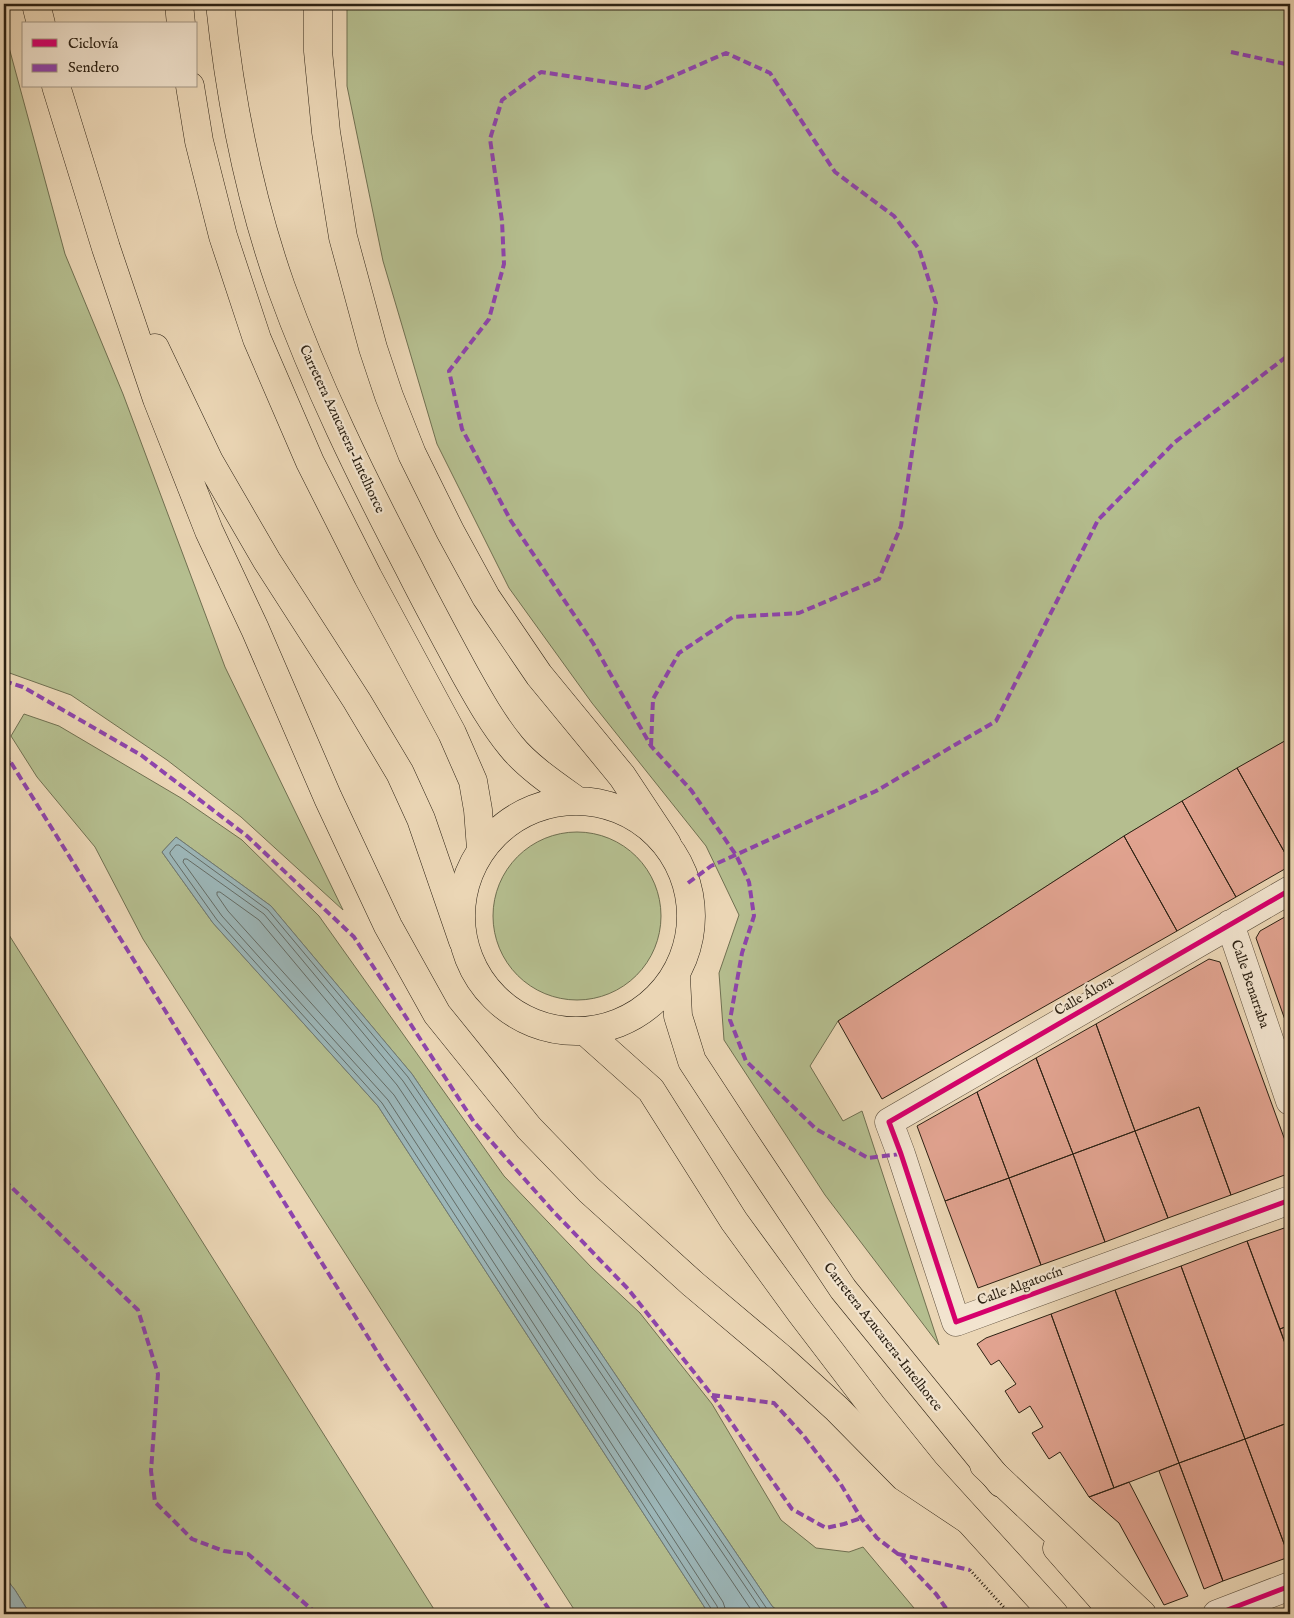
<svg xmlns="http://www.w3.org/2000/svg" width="1294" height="1618" font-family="'IM FELL English',serif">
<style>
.green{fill:#b5be8f;stroke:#707051}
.water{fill:#9cb6b8;stroke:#6f7a76}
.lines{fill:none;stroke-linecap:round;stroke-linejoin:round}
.shore{stroke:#646c66;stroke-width:1}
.building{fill:#e1a390;stroke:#2c2113}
.minor-casing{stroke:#5c4e3c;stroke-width:29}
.major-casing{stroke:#2c2113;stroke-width:29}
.highway-casing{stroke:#2c2113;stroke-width:29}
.path{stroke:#2c2113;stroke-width:3;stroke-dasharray:1 2.5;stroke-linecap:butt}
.minor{stroke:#f2e4cf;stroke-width:28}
.major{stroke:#ebd6b5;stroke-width:28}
.highway{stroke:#ebd6b5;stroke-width:28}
.quiet{stroke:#8e44ad;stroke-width:4;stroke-dasharray:8 4;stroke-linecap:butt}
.cycleway-casing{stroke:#f2e4cf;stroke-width:8}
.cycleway{stroke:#d6006c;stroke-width:5}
.labels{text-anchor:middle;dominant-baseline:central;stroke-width:4.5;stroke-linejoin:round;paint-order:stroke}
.street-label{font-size:14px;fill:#2c2113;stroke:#f2e4cf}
</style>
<rect width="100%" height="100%" fill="#ebd6b5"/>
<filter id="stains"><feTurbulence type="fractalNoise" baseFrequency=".004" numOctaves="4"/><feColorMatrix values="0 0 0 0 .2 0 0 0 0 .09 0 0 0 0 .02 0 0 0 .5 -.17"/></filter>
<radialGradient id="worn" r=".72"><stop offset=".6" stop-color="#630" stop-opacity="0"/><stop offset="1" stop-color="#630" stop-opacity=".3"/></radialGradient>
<path class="green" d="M 347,4 L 1290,4 L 1290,738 L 1124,836 L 838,1021 L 810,1066 L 843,1121 L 862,1111 L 939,1345 L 825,1195 L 724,1040 L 719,973 L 739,915 L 706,846 L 592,703 L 509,588 L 437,444 L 383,261 L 347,86 Z
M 4,29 L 65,254 L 123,394 L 225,667 L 343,910 L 241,817 L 167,760 L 71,695 L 4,671 Z
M 24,714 L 59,726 L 181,798 L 242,840 L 319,916 L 504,1176 L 592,1268 L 640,1313 L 712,1404 L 781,1520 L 816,1548 L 849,1552 L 863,1547 L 919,1614 L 781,1614 L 772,1606 L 412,1074 L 271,906 L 176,837 L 162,852 L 213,923 L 378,1106 L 709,1614 L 577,1614 L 143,939 L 95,847 L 37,777 L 11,736 Z
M493 916a84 84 0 1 1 168 0a84 84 0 1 1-168 0Z
M 4,927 L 437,1614 L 30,1614 L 15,1590 L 4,1576 Z"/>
<path class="water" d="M 176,837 L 271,906 L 412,1074 L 772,1606 L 781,1614 L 709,1614 L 378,1106 L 213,923 L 162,852 Z
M 4,1576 L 15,1590 L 30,1614 L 4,1614 Z"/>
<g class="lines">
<path class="shore" d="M 713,1614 L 712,1610 L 382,1103 L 217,920 L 170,854 L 170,852 L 176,845 L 179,845 L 268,910 L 408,1077 L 767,1609 L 773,1614
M 719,1614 L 717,1606 L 388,1100 L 222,916 L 183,862 L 184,859 L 187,859 L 264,914 L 403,1081 L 764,1614
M 727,1614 L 723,1602 L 394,1095 L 228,911 L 217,895 L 217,892 L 220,892 L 259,920 L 397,1085 L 754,1614"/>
</g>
<path class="building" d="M 1290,738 L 1290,862 L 1237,768 Z
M 1237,768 L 1290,862 L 1290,866 L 1236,897 L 1182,801 Z
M 1182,801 L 1236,897 L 1177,931 L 1124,836 Z
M 1124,836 L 1177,931 L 882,1099 L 838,1021 Z
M 1290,914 L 1290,1034 L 1256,938 L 1260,931 Z
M 1209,959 L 1220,962 L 1290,1154 L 1290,1173 L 1231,1195 L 1199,1107 L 1135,1131 L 1096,1024 Z
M 1096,1024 L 1135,1131 L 1073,1154 L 1036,1058 Z
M 1036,1058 L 1073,1154 L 1009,1178 L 977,1092 Z
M 977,1092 L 1009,1178 L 945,1201 L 917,1126 Z
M 1199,1107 L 1231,1195 L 1168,1218 L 1135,1131 Z
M 1135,1131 L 1168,1218 L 1105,1242 L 1073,1154 Z
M 1073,1154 L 1105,1242 L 1041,1265 L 1009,1178 Z
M 1009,1178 L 1041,1265 L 978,1288 L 945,1201 Z
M 1290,1226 L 1290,1325 L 1280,1329 L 1247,1241 Z
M 1247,1241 L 1290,1357 L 1290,1422 L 1245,1439 L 1181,1266 Z
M 1181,1266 L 1245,1439 L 1179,1463 L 1115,1290 Z
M 1115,1290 L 1179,1463 L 1114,1488 L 1051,1314 Z
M 1051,1314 L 1114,1488 L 1089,1497 L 1060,1452 L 1049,1459 L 1032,1433 L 1043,1427 L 1030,1406 L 1019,1413 L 1005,1391 L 1016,1384 L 999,1360 L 991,1365 L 977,1344 L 986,1338 Z
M 1290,1325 L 1290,1357 L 1280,1329 Z
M 1290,1422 L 1290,1557 L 1289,1557 L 1245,1439 Z
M 1245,1439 L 1289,1557 L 1223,1581 L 1179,1463 Z
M 1179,1463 L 1223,1581 L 1204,1589 L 1159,1471 Z
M 1129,1482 L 1188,1596 L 1164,1605 L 1119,1523 L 1089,1497 Z"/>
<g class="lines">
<g class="minor-casing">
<path id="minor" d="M 1290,890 L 889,1122 L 901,1154 L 956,1322 L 1290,1200
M 1230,924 L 1290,1101
M 1217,1614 L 1290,1586"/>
</g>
<g class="major-casing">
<path id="major" d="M 179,4 L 181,24
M 220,4 C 230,99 249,196 281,287 C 316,384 361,476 409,568 C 427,604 446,639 465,674 C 479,699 493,724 511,746 C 527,766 555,785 576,800
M 190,86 L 199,141 L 223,236 L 257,339 L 310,462 L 368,577 L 452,733 L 473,781 L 478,810 L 481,849
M461 916a115 115 0 1 1 230 0a115 115 0 1 1-230 0Z
M 676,977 L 678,1016 L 692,1061 L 743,1139 L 843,1289 L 1001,1483
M 586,1032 L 651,1090 L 734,1221 L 801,1313 L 872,1406 L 926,1473 L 1054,1614
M 1057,1548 L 1115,1614"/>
</g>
<g class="highway-casing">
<path id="highway" d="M 36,4 L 41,24
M 318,4 L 318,51 L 326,132 L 343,237 L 373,348 L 389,396 L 412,454 L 450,531 L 486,597 L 539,675 L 622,776 L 667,844
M 56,86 L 106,248 L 157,399 L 209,531 L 255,629 L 328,798 L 388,926 L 437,1014 L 529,1128 L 589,1190 L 693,1284 L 781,1358 L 837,1409 L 904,1477 L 967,1519
M 155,348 L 209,461 L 267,561 L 357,701 L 400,773 L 421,819 L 463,941
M 984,1465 L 1142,1614"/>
</g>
<path class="path" d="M 970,1570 L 1010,1614"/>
<use href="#minor" class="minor"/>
<use href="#major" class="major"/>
<use href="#highway" class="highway"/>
<path class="quiet" d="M 1231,52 L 1290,65
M 4,681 L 23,687 L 141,755 L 247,836 L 354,937 L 474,1122 L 552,1210 L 628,1289 L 712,1395 L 792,1509 L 826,1528 L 844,1524 L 861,1518
M 651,746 L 653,699 L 679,653 L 733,617 L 799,613 L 879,579 L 901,526 L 916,426 L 936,303 L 919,249 L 894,216 L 835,172 L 770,73 L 726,53 L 646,88 L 541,72 L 502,100 L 490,139 L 502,221 L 504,264 L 489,319 L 449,371 L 462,429 L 511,521 L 593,643 L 651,746 L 691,790 L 736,855 L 749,882 L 754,916 L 742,953 L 730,1020 L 746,1061 L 816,1129 L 868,1158 L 901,1154
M 4,753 L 10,761 L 386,1366 L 552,1614
M 4,772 L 10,761
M 688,883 L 711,866 L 720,862 L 876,791 L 996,721 L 1098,520 L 1175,442 L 1290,354
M 4,1180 L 138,1310 L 158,1374 L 151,1471 L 155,1502 L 192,1539 L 224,1551 L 248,1554 L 317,1614
M 712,1395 L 774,1403 L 803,1435 L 840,1483 L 861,1518 L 877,1538 L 898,1554 L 936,1594 L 950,1614
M 898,1554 L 970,1570"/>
<g class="cycleway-casing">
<path id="cycleway" d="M 1290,890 L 889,1122 L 901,1154 L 956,1322 L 1290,1200
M 1217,1614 L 1290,1586"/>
</g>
<use href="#cycleway" class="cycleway"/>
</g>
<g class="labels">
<g class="street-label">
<text transform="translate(342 429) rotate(65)">Carretera Azucarera-Intelhorce</text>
<text transform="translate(1250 984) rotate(71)">Calle Benarraba</text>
<text transform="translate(1084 996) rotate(-30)">Calle Álora</text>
<text transform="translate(1020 1286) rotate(-20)">Calle Algatocín</text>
<text transform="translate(883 1337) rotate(52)">Carretera Azucarera-Intelhorce</text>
</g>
</g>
<rect width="1294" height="1618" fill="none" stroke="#ebd6b5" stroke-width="20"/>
<rect x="5" y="5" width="1284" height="1608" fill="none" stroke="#2c2113" stroke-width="2.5"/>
<rect x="10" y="10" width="1274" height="1598" fill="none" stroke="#2c2113"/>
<rect x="22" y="22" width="175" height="65" fill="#f2e4cf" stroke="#a39684"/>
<rect x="32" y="39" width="25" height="8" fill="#d6006c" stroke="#a39684"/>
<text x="68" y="48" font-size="15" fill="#2c2113">Ciclovía</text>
<rect x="32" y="64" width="25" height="8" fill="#8e44ad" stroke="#a39684"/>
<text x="68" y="72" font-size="15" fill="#2c2113">Sendero</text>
<rect width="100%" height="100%" filter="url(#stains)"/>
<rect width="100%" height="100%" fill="url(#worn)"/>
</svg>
